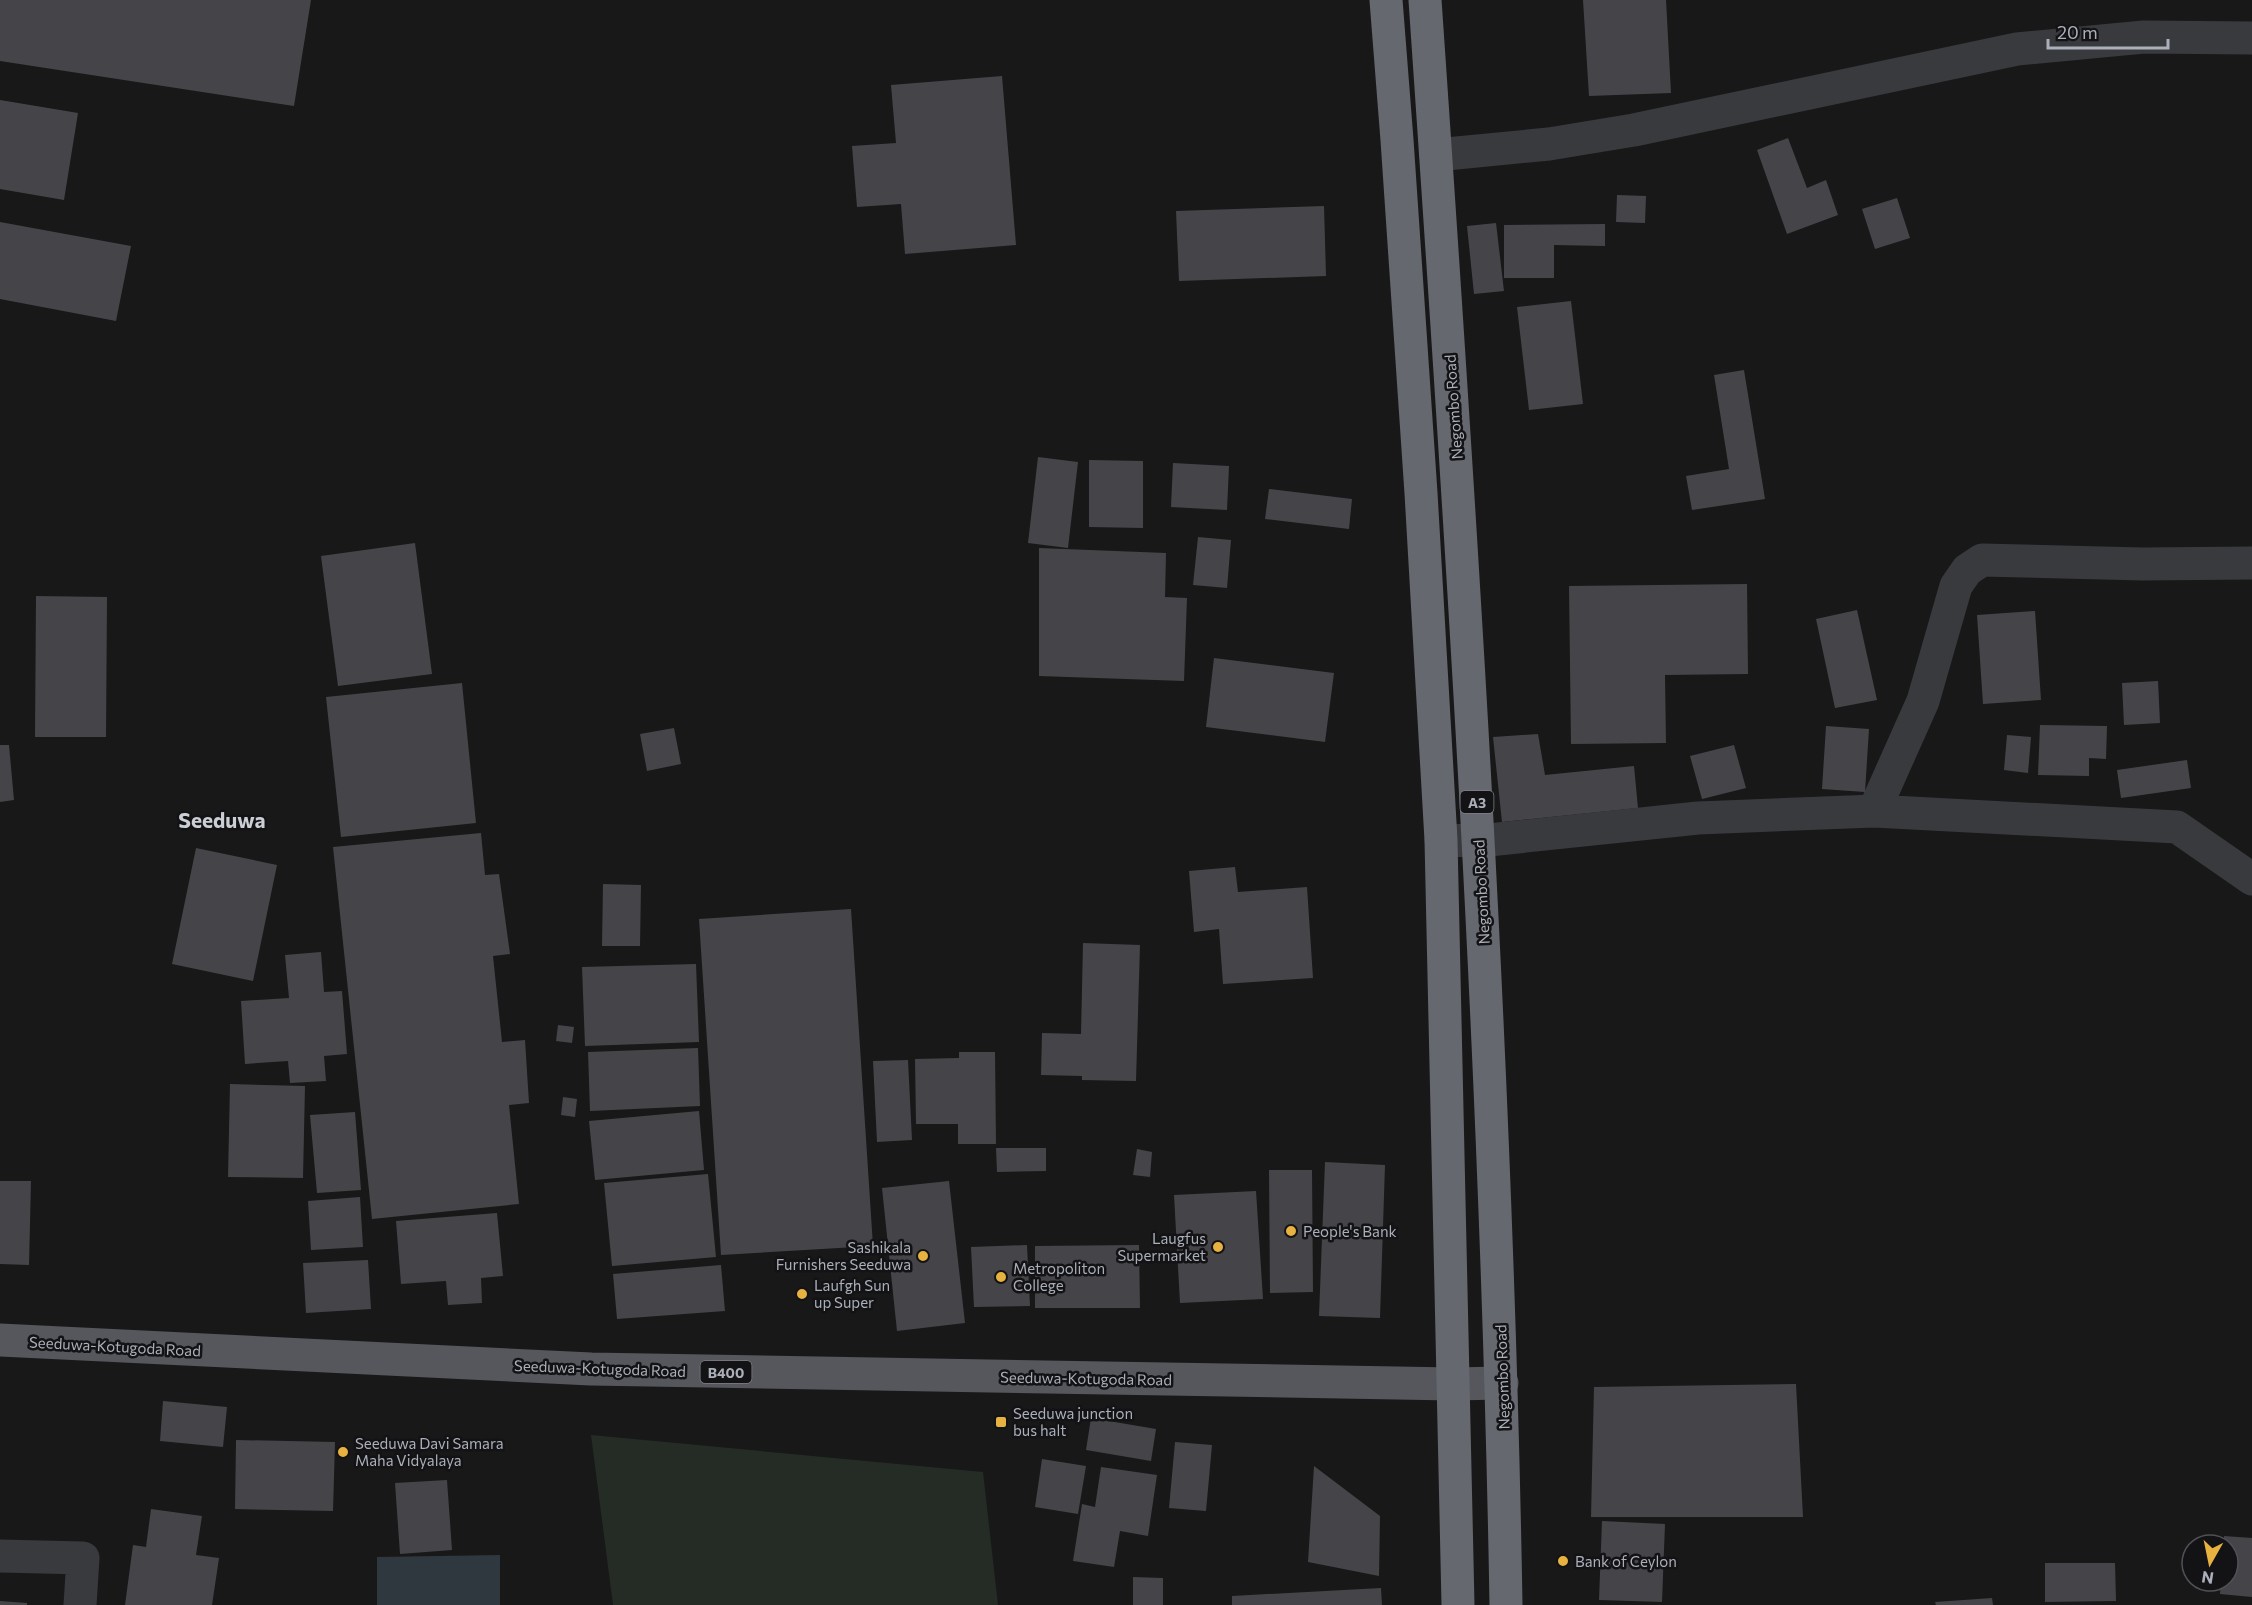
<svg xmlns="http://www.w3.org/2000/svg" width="2252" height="1605" font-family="Commissioner,sans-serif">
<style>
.green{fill:#242c25}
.water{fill:#30383f}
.building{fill:#454549}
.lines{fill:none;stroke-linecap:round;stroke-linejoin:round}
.minor{stroke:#393a3e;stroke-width:33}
.major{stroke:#55575d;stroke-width:33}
.highway{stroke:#65686f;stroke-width:33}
.poi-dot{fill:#e8b241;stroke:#131315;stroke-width:2}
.labels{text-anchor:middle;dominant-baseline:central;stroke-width:5;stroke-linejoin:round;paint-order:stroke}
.shield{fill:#131315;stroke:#7d8088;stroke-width:1.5}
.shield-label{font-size:14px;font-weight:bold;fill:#abafb9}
.street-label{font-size:15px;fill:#abafb9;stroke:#131315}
.poi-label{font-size:15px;fill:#abafb9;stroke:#131315;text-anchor:start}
.district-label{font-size:21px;font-weight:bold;fill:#cbced5;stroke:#131315}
</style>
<rect width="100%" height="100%" fill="#181819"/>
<path class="green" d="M 591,1435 L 983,1472 L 998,1605 L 613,1605 Z"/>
<path class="water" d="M 500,1555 L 500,1605 L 377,1605 L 377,1557 Z"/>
<path class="building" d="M 0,0 L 311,0 L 294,106 L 0,61 Z
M 1583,0 L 1666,0 L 1671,93 L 1589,96 Z
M 1002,76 L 1016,245 L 905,254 L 901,204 L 857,207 L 852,146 L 896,143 L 891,85 Z
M 0,100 L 78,113 L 64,200 L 0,189 Z
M 1788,138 L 1807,188 L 1826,180 L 1838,215 L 1787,234 L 1757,150 Z
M 1617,195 L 1646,196 L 1645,223 L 1616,222 Z
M 1897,198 L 1910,238 L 1875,249 L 1862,209 Z
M 1324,206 L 1326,276 L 1179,281 L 1176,211 Z
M 0,222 L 131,246 L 116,321 L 0,299 Z
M 1496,223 L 1504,291 L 1474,294 L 1467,226 Z
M 1605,224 L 1605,246 L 1554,245 L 1554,278 L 1504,278 L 1504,225 Z
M 1571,301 L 1583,404 L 1529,410 L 1517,307 Z
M 1744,370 L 1765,499 L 1692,510 L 1686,476 L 1729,469 L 1714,375 Z
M 1038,457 L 1078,462 L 1068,548 L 1028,543 Z
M 1089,460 L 1143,461 L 1143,528 L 1089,527 Z
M 1173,463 L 1229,466 L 1227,510 L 1171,507 Z
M 1269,489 L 1352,499 L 1349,529 L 1265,519 Z
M 1198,537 L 1231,540 L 1227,588 L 1193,585 Z
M 415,543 L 432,674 L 338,686 L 321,556 Z
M 1039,548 L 1166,553 L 1165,597 L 1187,598 L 1184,681 L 1039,676 Z
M 1747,584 L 1748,674 L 1665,675 L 1666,743 L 1571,744 L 1569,586 Z
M 36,596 L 107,597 L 106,737 L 35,737 Z
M 1857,610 L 1877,700 L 1835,708 L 1816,619 Z
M 2035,611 L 2041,700 L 1983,704 L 1977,615 Z
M 1214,658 L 1334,673 L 1325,742 L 1206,727 Z
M 2158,681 L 2160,723 L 2124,725 L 2122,683 Z
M 462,683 L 476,823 L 341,837 L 326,697 Z
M 2040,725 L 2107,726 L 2106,759 L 2089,758 L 2089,776 L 2038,775 Z
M 1826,726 L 1869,729 L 1865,792 L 1822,789 Z
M 674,728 L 681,764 L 647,771 L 640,734 Z
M 1538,734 L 1545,775 L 1634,766 L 1638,808 L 1502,822 L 1493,737 Z
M 2007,735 L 2031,737 L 2028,773 L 2004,770 Z
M 0,745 L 9,745 L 14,800 L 0,802 Z
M 1734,745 L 1746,788 L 1702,799 L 1690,756 Z
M 2187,760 L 2191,788 L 2121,798 L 2117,770 Z
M 481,833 L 485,875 L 499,874 L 510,954 L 493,956 L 502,1042 L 525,1040 L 529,1103 L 509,1105 L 519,1204 L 372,1219 L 333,847 Z
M 196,848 L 277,865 L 253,981 L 172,964 Z
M 1235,867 L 1238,892 L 1307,887 L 1313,978 L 1223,984 L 1219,929 L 1194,932 L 1189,871 Z
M 603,884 L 641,885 L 640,946 L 602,946 Z
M 851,909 L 873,1246 L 721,1255 L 699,919 Z
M 1083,943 L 1140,945 L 1136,1081 L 1082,1080 L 1082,1076 L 1041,1075 L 1042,1033 L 1081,1034 Z
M 321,952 L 324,992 L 342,991 L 347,1054 L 324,1056 L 326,1081 L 290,1083 L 288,1061 L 245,1064 L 241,1001 L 289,998 L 285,955 Z
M 696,964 L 699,1042 L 585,1046 L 582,967 Z
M 558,1025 L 574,1027 L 572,1043 L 556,1041 Z
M 698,1048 L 700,1106 L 590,1111 L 588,1052 Z
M 959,1052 L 995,1052 L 996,1144 L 958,1144 L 958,1124 L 916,1124 L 915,1059 L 959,1058 Z
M 908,1060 L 912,1140 L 877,1142 L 873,1061 Z
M 230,1084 L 305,1086 L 303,1178 L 228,1177 Z
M 563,1097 L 577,1099 L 575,1117 L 561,1115 Z
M 699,1111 L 704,1170 L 595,1180 L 589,1121 Z
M 355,1112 L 361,1190 L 317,1193 L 310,1115 Z
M 996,1148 L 1046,1148 L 1046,1171 L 997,1172 Z
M 1137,1149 L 1152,1152 L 1150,1177 L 1133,1175 Z
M 1325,1162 L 1385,1165 L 1380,1318 L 1319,1316 Z
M 1269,1170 L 1312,1170 L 1313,1292 L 1270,1293 Z
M 708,1174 L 716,1257 L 612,1266 L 604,1183 Z
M 0,1181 L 31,1181 L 29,1265 L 0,1264 Z
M 949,1181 L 965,1323 L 897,1331 L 882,1188 Z
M 1256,1191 L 1263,1299 L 1180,1303 L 1174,1195 Z
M 360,1197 L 363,1247 L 311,1250 L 308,1201 Z
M 497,1213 L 503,1276 L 481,1278 L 482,1303 L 448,1305 L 446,1281 L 401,1284 L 396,1221 Z
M 1027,1245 L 1030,1306 L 974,1307 L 971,1247 Z
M 1139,1245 L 1140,1308 L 1035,1308 L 1035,1246 Z
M 368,1260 L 371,1309 L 306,1313 L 303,1263 Z
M 721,1265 L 725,1311 L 617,1319 L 613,1274 Z
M 1796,1384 L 1803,1517 L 1591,1517 L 1594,1387 Z
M 163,1401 L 227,1407 L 223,1447 L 160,1441 Z
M 1091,1418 L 1156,1429 L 1151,1461 L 1086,1450 Z
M 236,1440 L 335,1442 L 333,1511 L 235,1509 Z
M 1175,1442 L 1212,1445 L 1206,1511 L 1169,1508 Z
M 1042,1459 L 1086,1466 L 1078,1514 L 1035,1507 Z
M 1314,1466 L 1380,1516 L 1379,1576 L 1308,1562 Z
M 1101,1467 L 1157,1475 L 1148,1536 L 1120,1531 L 1114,1567 L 1073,1561 L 1082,1504 L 1095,1507 Z
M 447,1480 L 452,1550 L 400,1554 L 395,1483 Z
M 151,1509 L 202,1516 L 196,1555 L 219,1558 L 212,1605 L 125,1605 L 133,1545 L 146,1547 Z
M 1602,1521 L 1665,1524 L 1662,1602 L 1599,1600 Z
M 2224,1536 L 2252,1538 L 2252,1597 L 2220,1594 L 2221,1581 L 2228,1581 L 2228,1545 L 2224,1545 Z
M 2045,1563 L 2115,1563 L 2116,1601 L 2045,1602 Z
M 1133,1577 L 1163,1578 L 1163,1605 L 1133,1605 Z
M 1381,1588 L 1382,1605 L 1232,1605 L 1232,1596 Z
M 1992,1598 L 1993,1605 L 1936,1605 L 1935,1602 Z
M 0,1601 L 27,1603 L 27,1605 L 0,1605 Z"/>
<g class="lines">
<path class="minor" d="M 1436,155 L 1549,144 L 1634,130 L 2017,49 L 2144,37 L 2252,38
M 1874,811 L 1923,701 L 1956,586 L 1967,570 L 1982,560 L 2143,564 L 2252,563
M 1441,840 L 1479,841 L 1698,818 L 1874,811 L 2177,827 L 2252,879
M 0,1556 L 83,1558 L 80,1605"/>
<path class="major" d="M 0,1340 L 591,1369 L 1453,1384 L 1502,1383"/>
<path class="highway" d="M 1386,0 L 1397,140 L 1421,493 L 1441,840 L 1458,1605
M 1425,0 C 1462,535 1497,1069 1506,1605"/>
</g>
<g class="poi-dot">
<circle cx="1291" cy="1231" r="6"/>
<circle cx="1218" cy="1247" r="6"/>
<circle cx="923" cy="1256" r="6"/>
<circle cx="1001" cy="1277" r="6"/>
<circle cx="802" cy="1294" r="6"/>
<rect x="995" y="1416" width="12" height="12" rx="3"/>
<circle cx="343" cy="1452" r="6"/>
<circle cx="1563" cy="1561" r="6"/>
</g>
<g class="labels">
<g class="shield">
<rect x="1460.5" y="791" width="33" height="22" rx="4.5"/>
<rect x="700.5" y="1361" width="51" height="22" rx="4.5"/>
</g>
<g class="shield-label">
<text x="1477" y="802">A3</text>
<text x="726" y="1372">B400</text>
</g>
<g class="street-label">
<text transform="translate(1453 407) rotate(-94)">Negombo Road</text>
<text transform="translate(1481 892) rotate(-93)">Negombo Road</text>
<text transform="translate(115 1346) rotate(3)">Seeduwa-Kotugoda Road</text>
<text transform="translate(600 1368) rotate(2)">Seeduwa-Kotugoda Road</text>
<text transform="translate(1502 1377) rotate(-92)">Negombo Road</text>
<text transform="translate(1086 1378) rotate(1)">Seeduwa-Kotugoda Road</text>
</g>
<g class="poi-label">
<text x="1303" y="1231">People's Bank</text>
<text x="1206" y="1238" text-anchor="end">Laugfus<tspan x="1206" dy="17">Supermarket</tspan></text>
<text x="911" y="1247" text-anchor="end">Sashikala<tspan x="911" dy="17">Furnishers Seeduwa</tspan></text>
<text x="1013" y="1268">Metropoliton<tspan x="1013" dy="17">College</tspan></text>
<text x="814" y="1285">Laufgh Sun<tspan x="814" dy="17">up Super</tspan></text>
<text x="1013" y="1413">Seeduwa junction<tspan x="1013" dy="17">bus halt</tspan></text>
<text x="355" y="1443">Seeduwa Davi Samara<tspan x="355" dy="17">Maha Vidyalaya</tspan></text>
<text x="1575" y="1561">Bank of Ceylon</text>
</g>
<g class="district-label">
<text x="222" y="819">Seeduwa</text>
</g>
</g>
<g transform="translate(2210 1563) rotate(189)"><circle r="28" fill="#131315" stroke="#505157" stroke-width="1.5"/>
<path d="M0-4.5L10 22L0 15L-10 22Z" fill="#e8b241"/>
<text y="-9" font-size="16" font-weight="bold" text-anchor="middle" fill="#abafb9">N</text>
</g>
<path d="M2048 39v9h120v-9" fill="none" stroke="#abafb9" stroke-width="3"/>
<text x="2057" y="39" font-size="18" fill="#abafb9" stroke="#131315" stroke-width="4.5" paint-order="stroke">20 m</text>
</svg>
